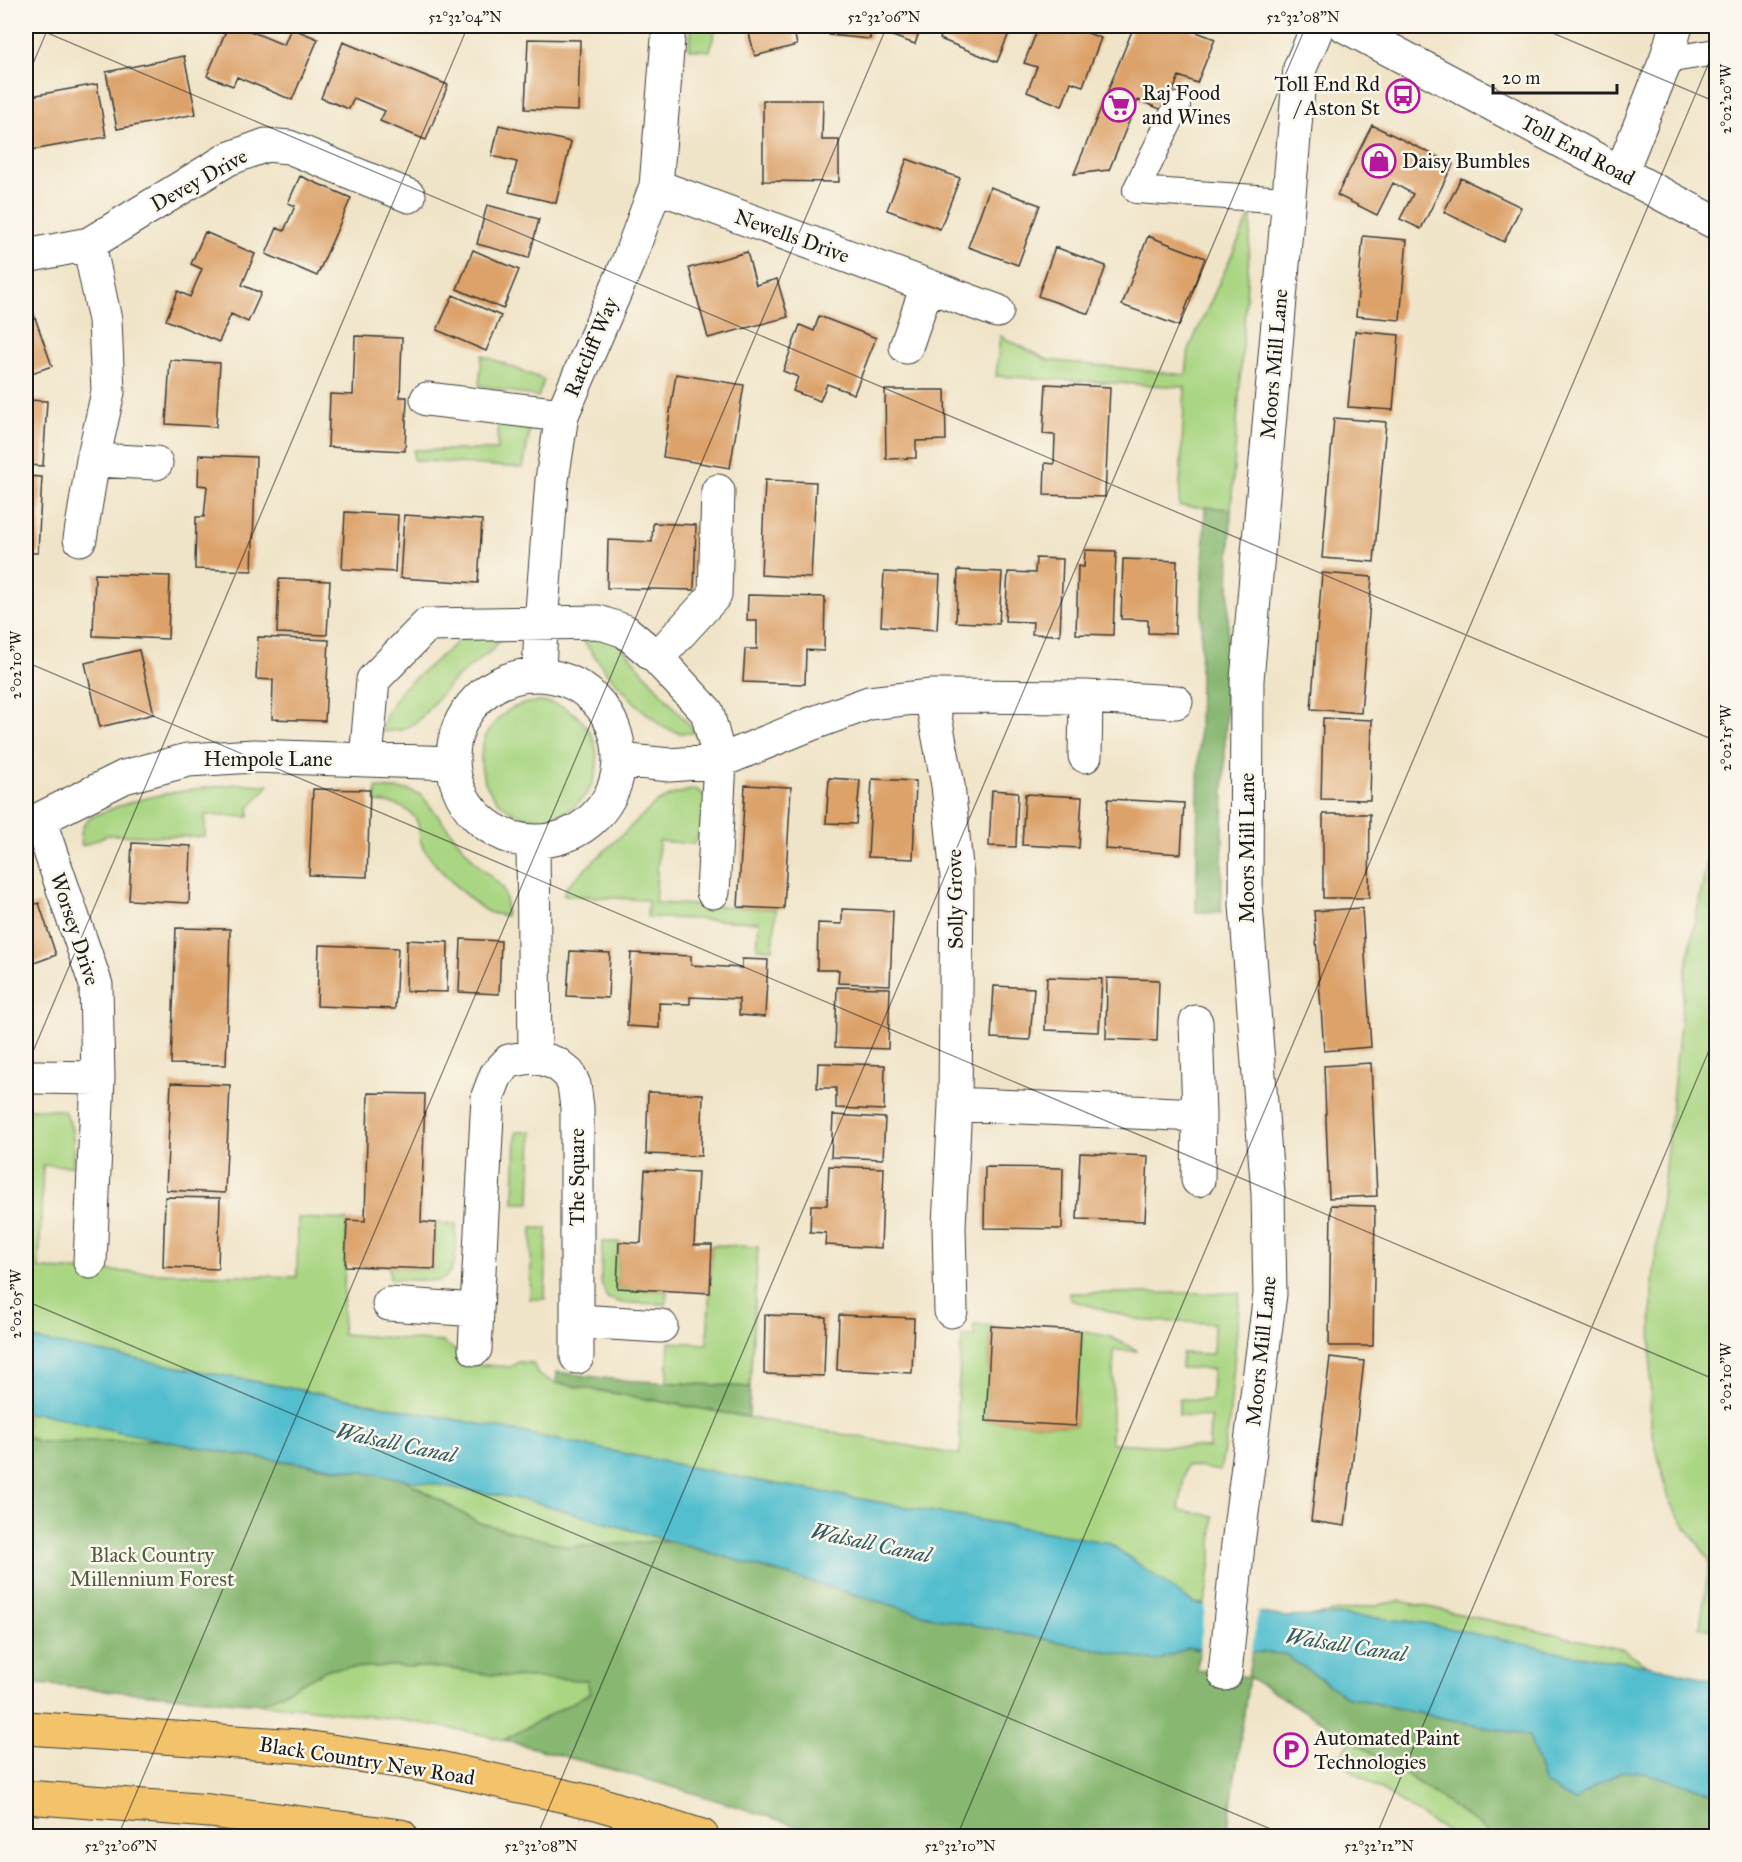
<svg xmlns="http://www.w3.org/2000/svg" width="1742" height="1862" font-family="'IM FELL Great Primer',serif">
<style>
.green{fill:#aad683;stroke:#637950;stroke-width:1.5}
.forest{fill:#87b771;stroke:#526a46;stroke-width:1.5}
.water{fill:#53bece;stroke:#386d75;stroke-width:1.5}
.pier{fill:#f0e4c8}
.building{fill:#dca26b}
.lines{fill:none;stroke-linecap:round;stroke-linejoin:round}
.service-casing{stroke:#3c3a36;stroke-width:28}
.minor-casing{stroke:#3c3a36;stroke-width:35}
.tertiary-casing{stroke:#3c3a36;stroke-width:35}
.trunk-casing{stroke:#3c3a36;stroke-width:35}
.service{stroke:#fff;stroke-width:26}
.minor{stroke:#fff;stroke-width:33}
.tertiary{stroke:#fff;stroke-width:33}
.trunk{stroke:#f2c36a;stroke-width:33}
.tram{stroke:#1c1c1c;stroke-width:1.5}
.ticks{fill:none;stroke:#1c1c1c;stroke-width:1.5;stroke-opacity:0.45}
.labels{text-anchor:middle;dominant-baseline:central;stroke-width:5;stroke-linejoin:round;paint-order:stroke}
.poi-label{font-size:21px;fill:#1c1c1c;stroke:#fbf7ec;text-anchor:start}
.street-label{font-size:21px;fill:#1c1c1c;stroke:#fbf7ec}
.park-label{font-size:21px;fill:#4e5d40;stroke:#fbf7ec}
.water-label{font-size:22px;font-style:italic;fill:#325d63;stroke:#fbf7ec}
.neatline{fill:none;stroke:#1c1c1c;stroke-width:2}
.ticks-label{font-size:15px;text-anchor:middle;fill:#1c1c1c}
</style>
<rect width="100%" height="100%" fill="#fbf7ec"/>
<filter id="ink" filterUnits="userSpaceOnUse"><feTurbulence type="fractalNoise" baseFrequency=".0167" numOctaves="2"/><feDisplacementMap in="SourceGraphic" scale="12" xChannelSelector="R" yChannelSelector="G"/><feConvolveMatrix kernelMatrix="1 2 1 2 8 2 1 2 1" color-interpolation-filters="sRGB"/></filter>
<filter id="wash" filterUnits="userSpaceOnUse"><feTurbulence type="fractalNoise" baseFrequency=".008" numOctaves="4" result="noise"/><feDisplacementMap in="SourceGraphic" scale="24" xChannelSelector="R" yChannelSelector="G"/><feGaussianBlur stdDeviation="1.35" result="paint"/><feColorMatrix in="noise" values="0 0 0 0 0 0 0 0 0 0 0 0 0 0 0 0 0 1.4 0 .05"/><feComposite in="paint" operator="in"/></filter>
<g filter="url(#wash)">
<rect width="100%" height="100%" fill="#f0e4c8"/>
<path class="green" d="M 692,26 L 716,26 L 710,51 L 689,49 Z
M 1252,211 L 1231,509 L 1179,506 L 1185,387 L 996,376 L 1000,336 L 1048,360 L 1186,375 L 1189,349 Z
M 482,355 L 544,380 L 538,397 L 479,385 Z
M 498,423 L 530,429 L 523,468 L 414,460 L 414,450 L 497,450 Z
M 591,635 L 617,641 L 696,733 L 679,733 L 663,727 L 639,707 L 607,673 L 582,639 Z
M 463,637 L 501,639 L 492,650 L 455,679 L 417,722 L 401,730 L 381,732 L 387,712 L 401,690 Z
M481 760a58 58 0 1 1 116 0a58 58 0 1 1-116 0Z
M 238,784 L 269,785 L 249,808 L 249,817 L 205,815 L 205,837 L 108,835 L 82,846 C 80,837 80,827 88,820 C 92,816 99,814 104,812 C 146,794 193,789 238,784 Z
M 376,788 L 408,790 L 421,795 L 476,863 L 502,887 L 506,899 L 506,916 C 500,915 494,914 488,912 C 471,902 427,861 421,842 C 417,830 423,825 410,813 C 401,804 388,803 376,802 Z
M 695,789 L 702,793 L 707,801 L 703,823 L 694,844 L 659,841 L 655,903 L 776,909 L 773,949 L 757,948 L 759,922 L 647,917 L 648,900 L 563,895 L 567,886 L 657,802 L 672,795 Z
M 1716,815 L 1716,1631 L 1700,1627 L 1710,1561 L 1670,1504 L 1650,1423 L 1652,1291 L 1686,968 Z
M 26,1109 L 63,1110 C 76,1129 73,1144 73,1166 L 43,1165 L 39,1269 L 297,1277 L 298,1218 L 347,1220 L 342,1334 L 443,1342 L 456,1351 L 458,1363 L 511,1367 L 518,1362 L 533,1363 L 538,1375 L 556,1383 L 959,1455 L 961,1442 L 957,1408 L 962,1336 L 974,1337 L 974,1325 L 991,1326 L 986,1421 L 1076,1426 L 1081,1331 L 1111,1337 L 1138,1351 L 1114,1350 L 1111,1443 L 1209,1448 L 1210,1417 L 1179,1415 L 1179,1399 L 1211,1400 L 1212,1369 L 1181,1368 L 1182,1353 L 1213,1354 L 1214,1323 L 1144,1321 L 1070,1300 L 1069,1293 L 1240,1293 L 1229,1423 L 1220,1471 L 1186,1465 L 1179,1510 L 1213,1516 L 1212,1554 L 1205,1604 L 1193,1603 L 1109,1543 L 748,1479 L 505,1429 L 26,1338 Z
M 516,1132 L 532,1132 L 530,1203 L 514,1203 Z
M 436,1223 L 456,1224 C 456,1243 460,1270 440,1281 L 390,1279 L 389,1267 L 434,1269 Z
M 532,1228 L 547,1228 L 545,1299 L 530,1299 Z
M 602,1242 L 619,1242 L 617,1288 L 667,1291 L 666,1304 L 622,1303 L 607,1298 L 601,1282 Z
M 712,1245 L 758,1247 L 750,1387 L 667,1382 L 669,1342 L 707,1344 Z
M 40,1413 L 165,1440 L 38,1442 L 26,1436 L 26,1414 Z
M 402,1478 L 531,1501 L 669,1541 L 569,1547 L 477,1522 Z
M 1400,1601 L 1625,1650 L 1647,1665 L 1563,1653 L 1425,1623 L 1345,1615 L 1309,1616 Z
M 391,1666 L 444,1668 L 507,1677 L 587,1680 L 590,1693 L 504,1740 C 424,1720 343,1712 261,1704 L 328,1669 Z
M 1351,1740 L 1403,1772 L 1494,1836 L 1453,1836 L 1336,1761 Z"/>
<path class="forest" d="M 1205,507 L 1231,509 L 1221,913 L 1196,912 L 1200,674 Z
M 557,1372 L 619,1380 L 750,1387 L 749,1417 L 556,1383 Z
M 26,1436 L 38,1442 L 165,1440 L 234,1454 L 402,1478 L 477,1522 L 569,1547 L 669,1541 L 933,1617 L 1155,1661 L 1188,1648 L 1199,1650 L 1197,1670 L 1248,1677 L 1252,1651 L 1285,1654 L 1345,1696 L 1400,1709 L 1529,1736 L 1545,1784 L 1581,1795 C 1591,1789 1611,1774 1621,1771 C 1643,1767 1696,1787 1716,1795 L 1716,1836 L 1494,1836 L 1403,1772 L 1249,1677 L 1227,1836 L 826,1836 C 720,1799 612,1769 504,1740 L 590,1693 L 587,1680 L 507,1677 L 444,1668 L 391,1666 L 328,1669 L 261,1704 L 26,1683 Z"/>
<path class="water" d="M 26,1338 L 505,1429 L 748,1479 L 1109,1543 L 1193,1603 L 1287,1617 L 1345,1615 L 1425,1623 L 1563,1653 L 1647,1665 L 1716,1680 L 1716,1795 L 1699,1788 L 1645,1773 L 1621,1771 L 1581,1795 L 1576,1802 L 1545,1784 L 1529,1736 L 1400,1709 L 1345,1696 L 1285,1654 L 1188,1648 L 1156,1661 L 933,1617 L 531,1501 L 344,1469 L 234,1454 L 120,1432 L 40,1413 L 26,1414 Z"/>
<path class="pier" d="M 1206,1602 L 1258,1610 L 1251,1655 L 1199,1652 Z"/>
<g id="blocks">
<path class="building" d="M 228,26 L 238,26 L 284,45 L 291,28 L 318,39 L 292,100 L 237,77 L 233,86 L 207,76 Z
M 747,26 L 793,26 L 797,45 L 755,56 Z
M 829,26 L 871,26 L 870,39 L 829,35 Z
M 884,26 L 921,26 L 915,44 L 881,32 Z
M 945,26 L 1012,26 L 997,62 L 940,39 Z
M 1039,26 L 1069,26 L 1101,38 L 1083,86 L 1071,82 L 1062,106 L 1027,92 L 1037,67 L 1024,63 Z
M 1134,26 L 1181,26 L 1215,39 L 1197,83 L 1179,76 L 1165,111 L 1138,100 L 1109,170 L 1074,174 Z
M 528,39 L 580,40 L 578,111 L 525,109 Z
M 343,42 L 448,85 L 426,140 L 380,121 L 385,111 L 354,98 L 349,109 L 321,98 Z
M 184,56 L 196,114 L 117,129 L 106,72 Z
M 97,84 L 106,137 L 26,151 L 26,97 Z
M 763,100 L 823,100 L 822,140 L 839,140 L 839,182 L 763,181 Z
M 499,125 L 571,142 L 556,203 L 509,192 L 517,162 L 492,156 Z
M 1372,125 L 1453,164 L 1421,229 L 1400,219 L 1413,194 L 1393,183 L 1377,215 L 1337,195 Z
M 907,159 L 960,178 L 940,229 L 887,210 Z
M 300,176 L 351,198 L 317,276 L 266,254 L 277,228 L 284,231 L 295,206 L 288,203 Z
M 1461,178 L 1521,207 L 1504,242 L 1444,212 Z
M 990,187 L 1040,205 L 1018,265 L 968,247 Z
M 487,205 L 539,219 L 529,258 L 477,244 Z
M 205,232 L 255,254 L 242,285 L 261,293 L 248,322 L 231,314 L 219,342 L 166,320 L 178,291 L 190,297 L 202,269 L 191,264 Z
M 1148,236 L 1205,258 L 1179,326 L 1122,305 Z
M 1363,236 L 1407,240 L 1400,320 L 1356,316 Z
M 1055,247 L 1106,266 L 1089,314 L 1038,296 Z
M 473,250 L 519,270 L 503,309 L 457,289 Z
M 747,252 L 756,285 L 777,279 L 788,317 L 708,338 L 689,268 Z
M 26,292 L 52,366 L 26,375 Z
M 453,295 L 501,316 L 486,351 L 437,330 Z
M 819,316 L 876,338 L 854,394 L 827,384 L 820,401 L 793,391 L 798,377 L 783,371 L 800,325 L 814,331 Z
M 1355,331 L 1399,335 L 1393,410 L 1348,407 Z
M 355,336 L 402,338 L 400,397 L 407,397 L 405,451 L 328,447 L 330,394 L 353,395 Z
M 170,360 L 220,363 L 216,427 L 166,424 Z
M 676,374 L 744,385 L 730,468 L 663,457 Z
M 1046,384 L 1110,387 L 1105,497 L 1044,495 L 1045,463 L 1054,464 L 1055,435 L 1043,434 Z
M 885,390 L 945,390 L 946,440 L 916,441 L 916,458 L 886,459 Z
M 26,400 L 47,401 L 43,466 L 26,465 Z
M 1334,418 L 1386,422 L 1374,562 L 1322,558 Z
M 199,455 L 256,457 L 252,571 L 195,569 L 196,517 L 204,517 L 207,486 L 198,485 Z
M 26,476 L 42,477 L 38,553 L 26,553 Z
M 765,480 L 816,482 L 811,578 L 761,575 Z
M 345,512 L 398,515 L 395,572 L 342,569 Z
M 404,515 L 482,520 L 478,583 L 400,578 Z
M 653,523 L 696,525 L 694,590 L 607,588 L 608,540 L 652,542 Z
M 1085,550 L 1116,551 L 1113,635 L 1076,634 L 1078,566 L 1084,567 Z
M 1036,558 L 1063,559 L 1060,635 L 1032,634 L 1033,622 L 1005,621 L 1008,572 L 1035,573 Z
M 1123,559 L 1177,561 L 1175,634 L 1148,633 L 1148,620 L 1121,619 Z
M 958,570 L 1002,572 L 999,624 L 956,622 Z
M 884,572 L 940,575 L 937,630 L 881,626 Z
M 1322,573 L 1372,577 L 1361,713 L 1311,709 Z
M 95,574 L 170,576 L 168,639 L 93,636 Z
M 279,579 L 330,581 L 327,635 L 277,633 Z
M 748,595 L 825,597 L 824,651 L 806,650 L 805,684 L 743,682 L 745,649 L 757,649 L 757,621 L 747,621 Z
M 258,637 L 329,640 L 325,721 L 272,719 L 273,680 L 256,679 Z
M 139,650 L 154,714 L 100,727 L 85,663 Z
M 1323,718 L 1372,720 L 1370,800 L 1321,799 Z
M 829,778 L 860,780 L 856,824 L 826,823 Z
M 872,779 L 916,781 L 913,859 L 868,857 Z
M 745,785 L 791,787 L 784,909 L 738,907 Z
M 313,789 L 370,790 L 367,877 L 309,875 Z
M 992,790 L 1018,792 L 1016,847 L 989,846 Z
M 1025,794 L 1082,797 L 1079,848 L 1022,845 Z
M 1108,799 L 1184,803 L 1181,854 L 1105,849 Z
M 1323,814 L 1370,814 L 1369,898 L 1323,898 Z
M 132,843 L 191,846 L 189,903 L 129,900 Z
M 39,903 L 56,955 L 26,966 L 26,907 Z
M 1362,908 L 1371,1047 L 1324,1051 L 1314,911 Z
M 842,909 L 893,911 L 890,985 L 838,983 L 839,970 L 817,970 L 818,923 L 842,924 Z
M 176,928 L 230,929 L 226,1065 L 171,1064 Z
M 461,939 L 501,941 L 499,994 L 459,992 Z
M 407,940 L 448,942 L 447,992 L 406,991 Z
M 319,945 L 398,948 L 395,1009 L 317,1006 Z
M 570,951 L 610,953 L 608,998 L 567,996 Z
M 631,953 L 691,956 L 691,965 L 742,968 L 742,959 L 768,960 L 765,1017 L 739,1015 L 739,999 L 690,997 L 690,1004 L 659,1003 L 659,1028 L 627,1026 Z
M 1047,977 L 1102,979 L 1099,1032 L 1045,1030 Z
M 1107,978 L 1159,980 L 1157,1041 L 1106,1039 Z
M 994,986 L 1034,988 L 1030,1040 L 991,1038 Z
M 837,987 L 890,988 L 888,1049 L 835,1047 Z
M 818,1063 L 885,1065 L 884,1110 L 836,1108 L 836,1088 L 817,1088 Z
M 1371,1063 L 1377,1196 L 1329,1198 L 1324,1066 Z
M 171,1083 L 230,1085 L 225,1193 L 166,1190 Z
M 648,1092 L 703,1094 L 701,1156 L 646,1154 Z
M 368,1093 L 425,1094 L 421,1222 L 436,1223 L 435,1269 L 345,1266 L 347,1220 L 365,1221 Z
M 833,1115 L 885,1118 L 883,1159 L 831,1157 Z
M 1080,1153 L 1148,1156 L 1145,1221 L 1077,1219 Z
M 829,1166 L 884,1168 L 881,1248 L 825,1245 L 826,1233 L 810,1232 L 811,1205 L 827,1205 Z
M 985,1167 L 1063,1168 L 1062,1229 L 984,1228 Z
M 645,1170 L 698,1172 L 694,1245 L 712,1245 L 710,1293 L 617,1288 L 619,1242 L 641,1243 Z
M 165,1197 L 220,1198 L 218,1269 L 163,1267 Z
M 1331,1205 L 1375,1206 L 1373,1346 L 1329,1346 Z
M 765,1315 L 826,1317 L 824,1376 L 764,1374 Z
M 839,1315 L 914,1318 L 912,1373 L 837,1370 Z
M 991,1326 L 1081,1331 L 1076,1426 L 986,1421 Z
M 1330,1357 L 1364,1361 L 1345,1526 L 1311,1521 Z"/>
</g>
</g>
<g filter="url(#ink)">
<use href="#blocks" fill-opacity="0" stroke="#3c3a36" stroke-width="1.5"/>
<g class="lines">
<g class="service-casing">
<path id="service" d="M 1666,60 L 1716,52
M 1177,106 L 1136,190 L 1287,200"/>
</g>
<g class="minor-casing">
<path id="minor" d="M 1621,173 L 1666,60 L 1676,26
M 656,186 L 997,311
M 26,256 L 89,244 L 228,159 L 266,145 L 289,147 L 409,196
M 906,347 L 927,286
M 427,399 L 562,415
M 93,460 L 156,463
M 80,539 L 93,460 L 108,392 L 105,320 L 89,244
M 657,658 L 715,595 L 718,491
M 539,675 L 541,624 L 552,480 L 562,415 L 628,262 L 656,186 L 669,26
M453 758a83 83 0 1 1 166 0a83 83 0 1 1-166 0Z
M 931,696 L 948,785 L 957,877 L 955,1104 L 949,1226 L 951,1311
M 1085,756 L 1086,697
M 366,760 L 373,680 L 427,625 L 598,622 L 625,631 L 657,658 L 707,712 L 720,761 L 713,892
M 619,760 L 670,765 L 720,761 L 811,724 L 869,703 L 931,696 L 1086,697 L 1176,702
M 39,819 L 96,985 L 98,1078 L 90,1262
M 26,826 L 124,777 L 188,760 L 254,756 L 452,763
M 533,841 L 535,1056
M 1196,1022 L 1199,1115
M 36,1077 L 98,1078
M 955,1104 L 1199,1115 L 1198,1180
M 389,1304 L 477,1310
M 577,1321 L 661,1326
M 475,1349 L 488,1096 L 496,1075 L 509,1061 L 535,1056 L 557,1064 L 569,1074 L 574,1085 L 577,1107 L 577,1357
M 1225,1674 L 1238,1544 L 1270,1294 L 1268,1194 L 1246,905 L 1247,680 L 1300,68 L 1318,26"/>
</g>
<g class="tertiary-casing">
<path id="tertiary" d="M 1345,26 L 1716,223"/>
</g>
<g class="trunk-casing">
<path id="trunk" d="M 26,1728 L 298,1746 L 431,1766 L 600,1804 L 702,1836
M 26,1797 L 210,1811 L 401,1836"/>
</g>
<use href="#service" class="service"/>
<use href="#minor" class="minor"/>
<use href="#tertiary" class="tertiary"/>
<use href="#trunk" class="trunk"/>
<path class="tram" d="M 26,1829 L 31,1836"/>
</g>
</g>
<path class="ticks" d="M 31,26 L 1716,741M 1536,26 L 1716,102M 26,80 L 49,26M 26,662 L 1716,1380M 26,1068 L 468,26M 26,1301 L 1287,1836M 118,1836 L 887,26M 537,1836 L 1306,26M 957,1836 L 1716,46M 1376,1836 L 1716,1034"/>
<defs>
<g id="bus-ring" transform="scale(1.725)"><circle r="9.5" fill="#fbf7ec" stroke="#b5179e" stroke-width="1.5"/><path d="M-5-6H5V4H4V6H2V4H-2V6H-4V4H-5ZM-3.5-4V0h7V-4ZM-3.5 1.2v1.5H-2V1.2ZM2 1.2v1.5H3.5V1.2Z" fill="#b5179e"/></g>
<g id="supermarket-ring" transform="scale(1.725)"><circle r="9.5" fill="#fbf7ec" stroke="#b5179e" stroke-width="1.5"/><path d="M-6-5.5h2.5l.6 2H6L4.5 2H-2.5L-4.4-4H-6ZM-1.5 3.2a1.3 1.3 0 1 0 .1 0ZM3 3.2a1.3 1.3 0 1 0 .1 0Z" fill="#b5179e"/></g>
<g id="shop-ring" transform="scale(1.725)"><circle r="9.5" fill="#fbf7ec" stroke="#b5179e" stroke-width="1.5"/><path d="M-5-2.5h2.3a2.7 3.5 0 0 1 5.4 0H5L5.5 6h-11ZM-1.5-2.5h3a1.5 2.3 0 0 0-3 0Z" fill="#b5179e"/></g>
<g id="parking-ring" transform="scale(1.725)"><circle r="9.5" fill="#fbf7ec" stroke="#b5179e" stroke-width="1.5"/><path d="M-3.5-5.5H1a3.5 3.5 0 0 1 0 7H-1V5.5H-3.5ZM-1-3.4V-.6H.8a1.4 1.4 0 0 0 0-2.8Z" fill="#b5179e"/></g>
</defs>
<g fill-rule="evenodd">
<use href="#bus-ring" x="1403" y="96"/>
<use href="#supermarket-ring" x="1119" y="105"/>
<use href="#shop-ring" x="1379" y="161"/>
<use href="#parking-ring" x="1291" y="1750"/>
</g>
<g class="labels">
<g class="poi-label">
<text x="1380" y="84" text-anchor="end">Toll End Rd<tspan x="1380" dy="24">/ Aston St</tspan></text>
<text x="1142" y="93">Raj Food<tspan x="1142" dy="24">and Wines</tspan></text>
<text x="1402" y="161">Daisy Bumbles</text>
<text x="1314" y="1738">Automated Paint<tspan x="1314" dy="24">Technologies</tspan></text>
</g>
<g class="street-label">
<text transform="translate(1578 150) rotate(28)">Toll End Road</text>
<text transform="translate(199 180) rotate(-29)">Devey Drive</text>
<text transform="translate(792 236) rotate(20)">Newells Drive</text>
<text transform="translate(591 347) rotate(-67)">Ratcliff Way</text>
<text transform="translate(1274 364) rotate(-85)">Moors Mill Lane</text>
<text x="268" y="759">Hempole Lane</text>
<text transform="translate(1247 848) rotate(-90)">Moors Mill Lane</text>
<text transform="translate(955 899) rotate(-91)">Solly Grove</text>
<text transform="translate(75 929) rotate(72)">Worsey Drive</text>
<text transform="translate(577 1177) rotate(-90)">The Square</text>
<text transform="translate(1261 1351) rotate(-84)">Moors Mill Lane</text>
<text transform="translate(367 1761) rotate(9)">Black Country New Road</text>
</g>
<g class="park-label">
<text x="152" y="1555">Black Country<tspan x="152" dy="24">Millennium Forest</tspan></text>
</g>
<g class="water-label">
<text transform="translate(396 1443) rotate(12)">Walsall Canal</text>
<text transform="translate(871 1543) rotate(12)">Walsall Canal</text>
<text transform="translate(1346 1645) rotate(9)">Walsall Canal</text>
</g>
</g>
<rect width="1742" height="1862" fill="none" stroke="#fbf7ec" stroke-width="66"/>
<path d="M1493 84v9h124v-9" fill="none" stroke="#1c1c1c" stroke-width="3"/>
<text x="1502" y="84" font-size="18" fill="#1c1c1c" stroke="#fbf7ec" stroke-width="4.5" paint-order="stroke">20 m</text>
<rect x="33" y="33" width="1676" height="1796" class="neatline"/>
<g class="ticks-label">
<text x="465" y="22">52°32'04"N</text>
<text x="884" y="22">52°32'06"N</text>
<text x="1303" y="22">52°32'08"N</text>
<text transform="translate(1726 99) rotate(-90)" y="5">2°02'20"W</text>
<text transform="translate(16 665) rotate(-90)" y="5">2°02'10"W</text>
<text transform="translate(1726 738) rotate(-90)" y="5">2°02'15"W</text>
<text transform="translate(16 1304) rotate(-90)" y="5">2°02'05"W</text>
<text transform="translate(1726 1377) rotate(-90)" y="5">2°02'10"W</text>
<text x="121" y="1851">52°32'06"N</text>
<text x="541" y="1851">52°32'08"N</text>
<text x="960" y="1851">52°32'10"N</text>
<text x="1379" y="1851">52°32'12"N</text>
</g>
</svg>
